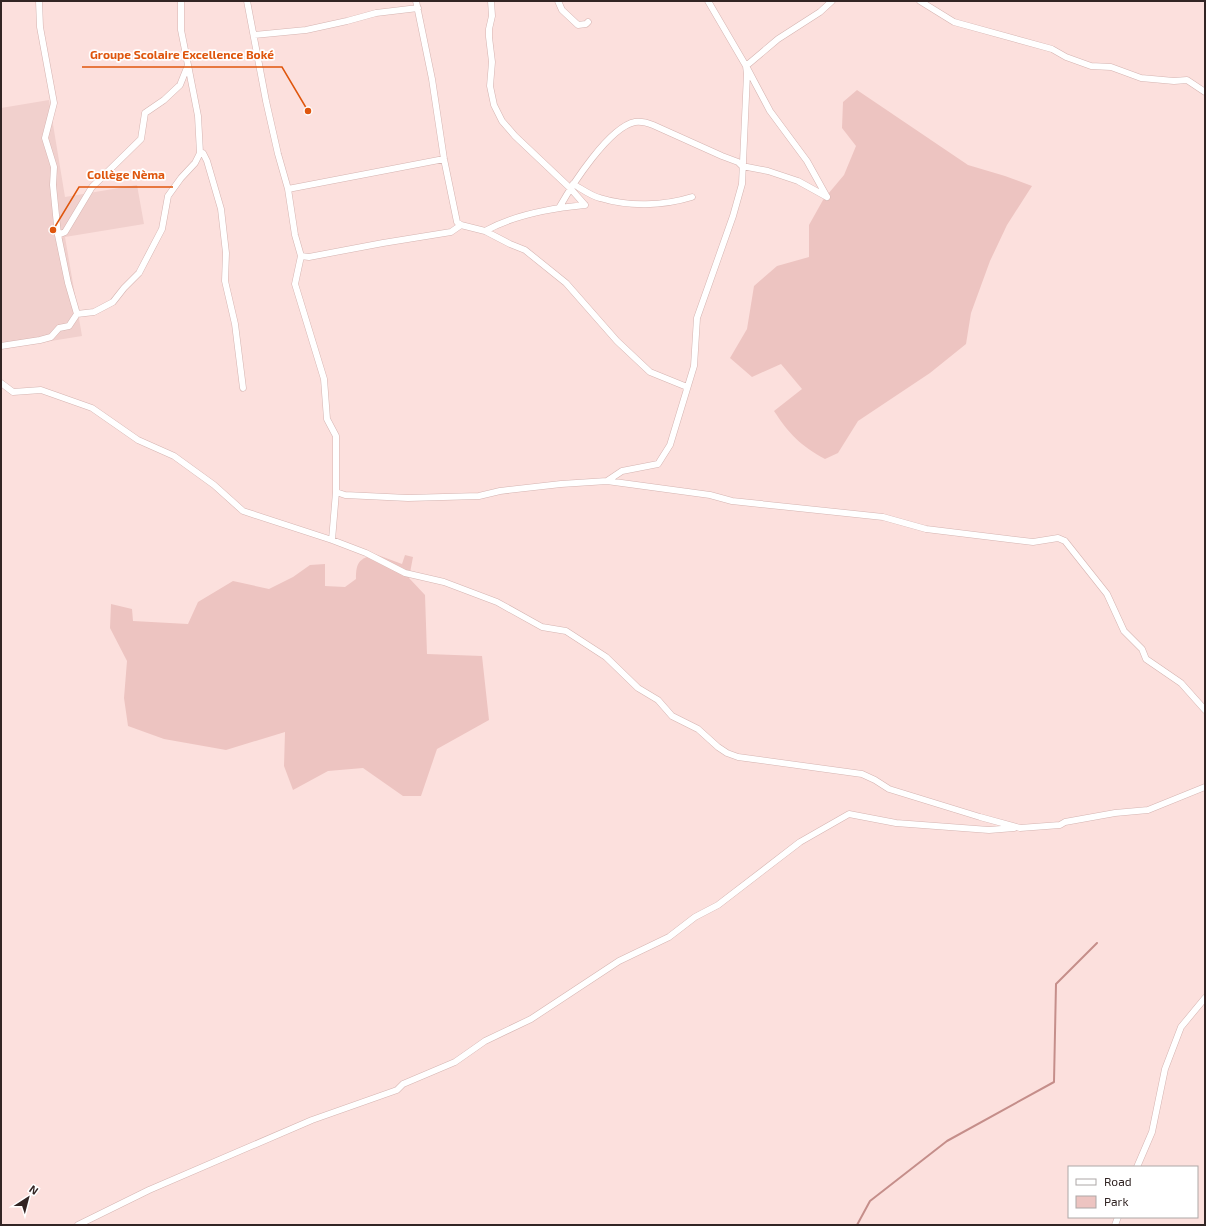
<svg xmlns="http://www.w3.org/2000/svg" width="1206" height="1226" font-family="'Exo 2',sans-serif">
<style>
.built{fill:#f1d0cd}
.green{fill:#edc4c1}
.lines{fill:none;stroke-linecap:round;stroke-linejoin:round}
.stream{stroke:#c58e8a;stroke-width:2}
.street-casing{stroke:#d5b4b1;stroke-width:7}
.street{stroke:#fff;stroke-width:6}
.leader{fill:none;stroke:#df560d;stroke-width:1.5}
.callout-dot{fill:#df560d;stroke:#fff;stroke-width:1.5}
.callout-label{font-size:12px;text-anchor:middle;font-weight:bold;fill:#df560d;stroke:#fff;stroke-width:3.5;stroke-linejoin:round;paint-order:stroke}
</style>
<rect width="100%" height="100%" fill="#fce0dd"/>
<path class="built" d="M 49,100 L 65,197 L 137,185 L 144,224 L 65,237 L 82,336 L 1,349 L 1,108 Z"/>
<path class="green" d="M 857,90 L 968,165 L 1005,176 L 1032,186 L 1007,225 L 990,261 L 971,313 L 966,344 L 930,373 L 858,421 L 838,453 L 825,459 C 800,445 790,435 774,411 L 802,389 L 781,364 L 752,377 L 730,358 L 747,329 L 754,286 L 777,266 L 809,257 L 809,225 L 823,200 L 844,175 L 856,146 L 842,128 L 843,102 Z
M 375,554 L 402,564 L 405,555 L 413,557 L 409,578 L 425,595 L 427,654 L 482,656 L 489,720 L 437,749 L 421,796 L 403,796 L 363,768 L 328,771 L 293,790 L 284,766 L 285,732 L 226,750 L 164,739 L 128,726 L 124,698 L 127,661 L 110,628 L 111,604 L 132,609 L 133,621 L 188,624 L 198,602 L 233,581 L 269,589 L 293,577 L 310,565 L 325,564 L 325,586 L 345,587 L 356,579 C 356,562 359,559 375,554 Z"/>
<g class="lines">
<path class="stream" d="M 857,1225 L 870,1201 L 947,1141 L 1054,1082 L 1056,984 L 1097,943"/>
<g class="street-casing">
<path id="street" d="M 247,1 L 266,101 L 278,154 L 288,189 L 295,235 L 301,256 L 295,284 L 324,379 L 327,419 L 336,436 L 336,492 L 332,540
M 416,1 L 432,79 L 444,159 L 457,222 L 461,225 L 485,231 L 510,244 L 525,250 L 566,283 L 617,341 L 650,372 L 687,387
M 491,1 L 492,16 L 489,29 L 489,37 L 492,62 L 490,86 L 494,105 L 502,121 L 515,136 L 570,188 L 585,205
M 558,1 L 562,10 L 578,25 L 586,24 L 588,22
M 920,1 L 954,22 L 1052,49 L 1066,57 L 1091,66 L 1111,67 L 1141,78 L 1174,81 L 1187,80 L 1205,92
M 254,35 L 306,30 L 347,21 L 376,13 L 418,8
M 200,153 L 203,153 L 207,161 L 221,209 L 226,253 L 225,281 L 235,324 L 243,388
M 573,184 C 582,189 591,196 600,198 C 629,207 663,206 692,197
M 288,189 L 444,159
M 827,197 L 807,161 L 770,111 L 746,66 L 778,39 L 820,12 L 832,1
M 559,208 C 572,185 609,127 635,122 C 642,121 648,123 653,125 L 722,156 L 738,162 L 742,166 L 768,171 L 798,181 L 827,197
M 485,231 C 514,215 552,208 585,205
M 58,235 L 65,232 L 92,187 L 141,139 L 145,113 L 164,100 L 180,85 L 188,65 L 181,30 L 181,1
M 301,256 L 309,257 L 383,243 L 451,232 L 461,225
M 77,314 L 94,312 L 113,302 L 124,288 L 139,273 L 162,229 L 168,196 L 181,178 L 195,163 L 200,153 L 198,116 L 188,65
M 1,346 L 40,340 L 51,337 L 59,328 L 69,326 L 77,314 L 68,283 L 58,235 L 53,185 L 54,167 L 45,138 L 54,103 L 40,27 L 39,1
M 1,383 L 13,392 L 41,390 L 92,408 L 138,440 L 174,456 L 214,485 L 243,511 L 332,540 L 366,553 L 405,573 L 444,582 L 497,602 L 542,627 L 566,631 L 606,657 L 638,688 L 658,700 L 672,716 L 698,729 L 718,747 L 727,753 L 738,757 L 862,774 L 875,780 L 889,789 L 980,817 L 1020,828 L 1060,825 L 1065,822 L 1115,813 L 1148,810 L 1205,787
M 607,481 L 622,471 L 658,464 L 670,445 L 694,366 L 697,318 L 733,216 L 742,184 L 747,74 L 746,66 L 708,1
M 336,492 L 345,495 L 408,498 L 479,496 L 500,491 L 561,484 L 607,481 L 710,495 L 732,501 L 883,517 L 926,529 L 1033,542 L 1058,538 L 1065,541 L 1107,594 L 1124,631 L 1142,649 L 1146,659 L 1181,683 L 1205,710
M 1137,1167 L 1152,1132 L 1165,1069 L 1181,1027 L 1205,998
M 78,1225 L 149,1190 L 312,1120 L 397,1090 L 403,1084 L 455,1062 L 485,1041 L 531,1019 L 619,961 L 669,937 L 695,917 L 718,905 L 800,842 L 849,814 L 896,823 L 989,830 L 1014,828
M 1115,1225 L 1118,1217"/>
</g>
<use href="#street" class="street"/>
</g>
<path class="leader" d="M308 111L282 67H82M53 230L79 187H173"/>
<g class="callout-dot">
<circle cx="308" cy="111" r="4"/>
<circle cx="53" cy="230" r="4"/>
</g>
<g class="callout-label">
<text x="182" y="59">Groupe Scolaire Excellence Boké</text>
<text x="126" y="179">Collège Nèma</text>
</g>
<rect width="1206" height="1226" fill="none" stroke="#322524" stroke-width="4"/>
<rect x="1068" y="1166" width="130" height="52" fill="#ffffff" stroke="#ada8a7"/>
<rect x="1076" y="1179" width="20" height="6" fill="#ffffff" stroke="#ada8a7"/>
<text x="1104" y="1186" font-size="12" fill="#322524">Road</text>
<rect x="1076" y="1196" width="20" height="12" fill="#edc4c1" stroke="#ada8a7"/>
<text x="1104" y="1206" font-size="12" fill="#322524">Park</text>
<g transform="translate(28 1198) rotate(36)" stroke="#ffffff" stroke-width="3" paint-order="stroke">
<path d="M0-3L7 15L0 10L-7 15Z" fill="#322524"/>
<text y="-6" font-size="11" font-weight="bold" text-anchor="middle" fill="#322524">N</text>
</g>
</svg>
